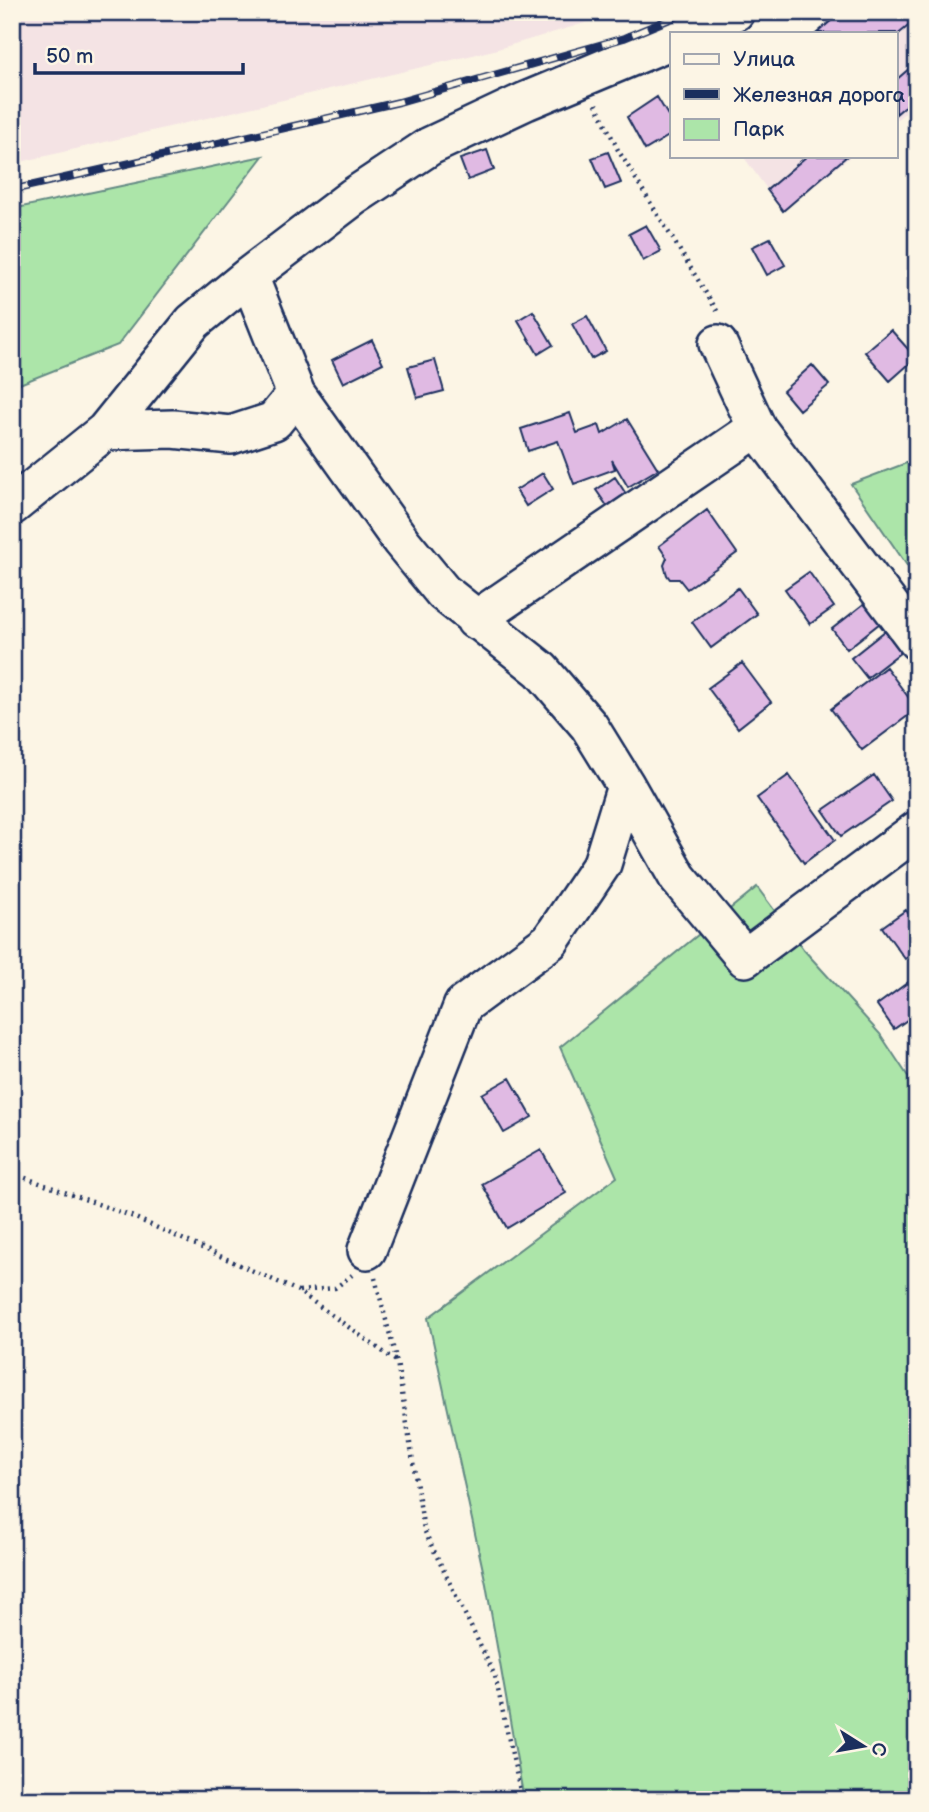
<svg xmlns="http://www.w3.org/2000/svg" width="929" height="1812" font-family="'Balsamiq Sans',sans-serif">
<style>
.built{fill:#f4e3e4}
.green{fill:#ace5a9;stroke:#648a84;stroke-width:2}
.building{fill:#e0bae3;stroke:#1b2f5e;stroke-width:2}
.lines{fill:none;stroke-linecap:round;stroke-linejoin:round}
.minor-casing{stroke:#1b2f5e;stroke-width:42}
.path{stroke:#1b2f5e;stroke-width:4.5;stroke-dasharray:2 5;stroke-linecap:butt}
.minor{stroke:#fcf5e5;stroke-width:37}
.rail-casing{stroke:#1b2f5e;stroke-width:8}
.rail{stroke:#fcf5e5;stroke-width:5;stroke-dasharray:16;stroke-linecap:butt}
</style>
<rect width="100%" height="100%" fill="#fcf5e5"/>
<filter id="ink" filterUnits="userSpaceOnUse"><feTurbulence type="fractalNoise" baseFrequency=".0143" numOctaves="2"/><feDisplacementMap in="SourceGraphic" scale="14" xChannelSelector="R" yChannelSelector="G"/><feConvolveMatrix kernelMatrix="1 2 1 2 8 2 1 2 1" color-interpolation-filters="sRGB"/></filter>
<g filter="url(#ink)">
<path class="built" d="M 12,12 L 622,12 L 494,50 L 12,164 Z
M 841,12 L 917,12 L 917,103 L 896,120 L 896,33 L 817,33 Z
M 743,156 L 851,156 L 783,211 Z"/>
<path class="green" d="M 263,156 L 118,345 L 12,387 L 12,209 Z
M 917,459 L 917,580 L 851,484 Z
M 757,887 L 804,950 L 880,1034 L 917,1090 L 917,1800 L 524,1800 L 486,1584 L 428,1318 L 617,1177 L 560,1047 Z"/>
<path class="building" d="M 841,12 L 917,12 L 917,19 L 896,36 L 896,33 L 817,33 Z
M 917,62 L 917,96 L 896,114 L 896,80 Z
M 657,97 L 672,122 L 672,134 L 645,150 L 627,117 Z
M 487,150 L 494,170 L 468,180 L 460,159 Z
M 608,152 L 621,183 L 605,189 L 592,158 Z
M 807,156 L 847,156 L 783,211 L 767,190 Z
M 646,225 L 661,251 L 643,261 L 629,234 Z
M 770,238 L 785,265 L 767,275 L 752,247 Z
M 533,311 L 553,345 L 538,354 L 518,320 Z
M 587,316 L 606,351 L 591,359 L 572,324 Z
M 891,330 L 916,358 L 890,381 L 865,352 Z
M 372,340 L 383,363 L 343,383 L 332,360 Z
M 435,360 L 444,391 L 417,398 L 408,367 Z
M 812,365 L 829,385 L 799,410 L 783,391 Z
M 570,413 L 577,433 L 599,425 L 602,434 L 627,419 L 658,469 L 628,487 L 612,460 L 615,469 L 574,484 L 558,441 L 528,451 L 521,429 Z
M 543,473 L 553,489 L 526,506 L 516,490 Z
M 615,477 L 626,494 L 607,506 L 596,490 Z
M 707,510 L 737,553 L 687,589 L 679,579 L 670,579 L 667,575 L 664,565 L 667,558 L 659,546 Z
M 809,572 L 834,607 L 810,624 L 785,589 Z
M 738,588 L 757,614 L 711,648 L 692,622 Z
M 865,603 L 880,623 L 847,649 L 832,629 Z
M 885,631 L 901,652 L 867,678 L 851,658 Z
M 742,663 L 771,702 L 738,728 L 708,688 Z
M 886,667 L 917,709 L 862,750 L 831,709 Z
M 789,775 L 835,840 L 804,863 L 757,798 Z
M 874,775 L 892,801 L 841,836 L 823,810 Z
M 906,910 L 917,925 L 917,951 L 905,959 L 882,927 Z
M 910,981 L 917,990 L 917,1013 L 894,1029 L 877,1005 Z
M 510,1078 L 532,1117 L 504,1133 L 482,1094 Z
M 541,1150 L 566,1193 L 507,1228 L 482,1184 Z"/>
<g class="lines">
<g class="minor-casing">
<path id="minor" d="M 686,33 L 735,12
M 249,276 L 296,394 L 401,541 L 443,592 L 541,670 L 589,726 L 626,786 L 602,864 L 550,941 L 463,1005 L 367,1250
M 718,344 L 757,428
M 105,431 L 193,322 L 249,276 L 353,197 L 430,146 L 526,101 L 672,40
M 12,506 L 105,431 L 173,429 L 231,435 L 274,421 L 296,394
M 475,620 L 757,428 L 917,641
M 626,786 L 678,878 L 745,958 L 917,830"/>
</g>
<path class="path" d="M 596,104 L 618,150 L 719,314
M 12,1173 L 131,1216 L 298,1291 L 396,1361
M 375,1278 L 397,1362 L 424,1530 L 495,1676 L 522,1800
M 299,1291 L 335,1288 L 352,1275"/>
<use href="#minor" class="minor"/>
<g class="rail-casing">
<path id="rail" d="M 12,190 L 399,102 L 624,38 L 687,12"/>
</g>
<use href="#rail" class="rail"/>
</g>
</g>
<rect width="929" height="1812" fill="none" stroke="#fcf5e5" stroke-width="42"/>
<rect x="21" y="21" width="887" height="1770" fill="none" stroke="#1b2f5e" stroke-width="2.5" filter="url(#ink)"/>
<rect x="670" y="32" width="228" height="126" fill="#fcf5e5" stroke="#a2a6af" stroke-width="2"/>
<rect x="684" y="54" width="35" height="10" fill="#fcf5e5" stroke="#a2a6af" stroke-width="2"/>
<text x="733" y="66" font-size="21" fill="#1b2f5e">Улица</text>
<rect x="684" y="89" width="35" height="10" fill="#1b2f5e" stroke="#a2a6af" stroke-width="2"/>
<text x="733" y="102" font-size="21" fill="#1b2f5e">Железная дорога</text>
<rect x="684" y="119" width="35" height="21" fill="#ace5a9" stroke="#a2a6af" stroke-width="2"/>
<text x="733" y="136" font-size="21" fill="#1b2f5e">Парк</text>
<g transform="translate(863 1746) rotate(101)" stroke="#fcf5e5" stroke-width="5" paint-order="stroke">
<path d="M0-5L12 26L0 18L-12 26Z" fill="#1b2f5e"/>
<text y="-10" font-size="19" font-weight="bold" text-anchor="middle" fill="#1b2f5e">С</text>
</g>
<path d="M35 63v10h208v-10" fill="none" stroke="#1b2f5e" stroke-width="3.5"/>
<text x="46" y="63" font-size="21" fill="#1b2f5e" stroke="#fcf5e5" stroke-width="5" paint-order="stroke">50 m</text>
</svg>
